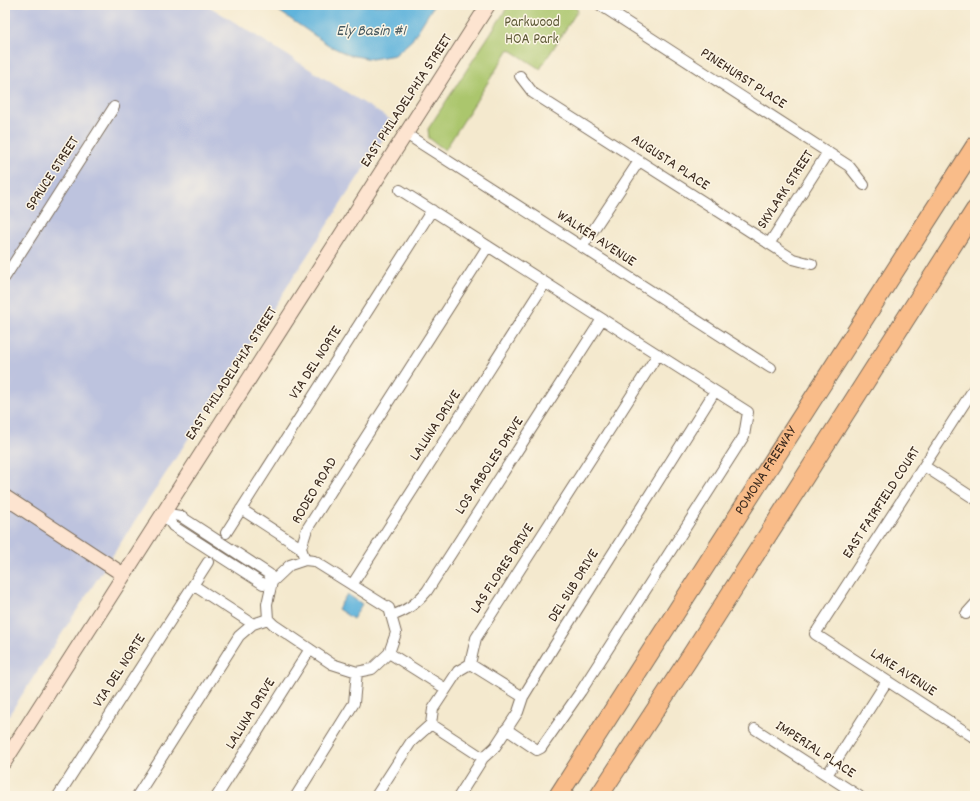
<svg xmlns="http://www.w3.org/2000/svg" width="980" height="801" font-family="Dekko,sans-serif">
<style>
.industrial{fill:#bdc3de}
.green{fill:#abc66d;stroke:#737846}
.water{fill:#61b4dc;stroke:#4e6f7d}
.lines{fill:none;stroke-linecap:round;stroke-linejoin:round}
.street-casing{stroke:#7c6d5c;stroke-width:12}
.secondary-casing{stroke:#7c6d5c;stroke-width:16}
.highway-casing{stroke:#7c6d5c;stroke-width:20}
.street{stroke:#fff;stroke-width:10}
.secondary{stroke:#fde4d0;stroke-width:14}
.highway{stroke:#f9bc89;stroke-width:18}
.labels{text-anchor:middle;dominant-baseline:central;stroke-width:3;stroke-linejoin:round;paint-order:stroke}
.park-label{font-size:15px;fill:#5d5936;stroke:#fcf5e5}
.street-label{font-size:15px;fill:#3b2a1e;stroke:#fcf5e5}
.water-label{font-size:16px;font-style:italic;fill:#485a60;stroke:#fcf5e5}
</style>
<rect width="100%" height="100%" fill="#fcf5e5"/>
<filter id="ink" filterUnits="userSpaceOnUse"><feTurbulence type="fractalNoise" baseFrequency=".025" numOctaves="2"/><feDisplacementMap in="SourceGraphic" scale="8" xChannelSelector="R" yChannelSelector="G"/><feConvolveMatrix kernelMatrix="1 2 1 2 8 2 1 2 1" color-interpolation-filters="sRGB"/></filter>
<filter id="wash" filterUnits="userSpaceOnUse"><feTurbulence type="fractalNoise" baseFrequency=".012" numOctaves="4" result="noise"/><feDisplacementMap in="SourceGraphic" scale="16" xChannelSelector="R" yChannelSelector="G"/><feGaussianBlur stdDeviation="0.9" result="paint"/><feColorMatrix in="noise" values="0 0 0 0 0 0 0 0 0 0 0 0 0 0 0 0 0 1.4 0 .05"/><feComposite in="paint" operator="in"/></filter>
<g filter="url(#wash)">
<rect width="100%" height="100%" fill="#f4e9ce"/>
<path class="industrial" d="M 5,5 L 207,5 L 394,122 L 5,721 Z"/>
<path class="green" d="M 509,5 L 571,5 L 578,10 L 540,69 L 509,49 L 445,150 L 429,138 L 428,129 Z"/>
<path class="water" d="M 270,5 L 434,5 L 412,40 L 395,55 L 372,59 L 349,55 L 330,46 Z
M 347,594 L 362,604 L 353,619 L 338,609 Z"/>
</g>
<g filter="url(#ink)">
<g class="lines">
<g class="street-casing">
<path id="street" d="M 600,5 L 849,166 L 864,185
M 520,76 L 533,93 L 793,259 L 812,264
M 406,134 L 771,368
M 400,190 L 748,412 L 744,436 L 581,691 L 541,748 L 537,750 L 506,729
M 769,244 L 828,152
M 582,247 L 639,161
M 5,277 L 114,107
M 975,387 L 815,634 L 975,738
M 924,466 L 975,499
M 241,509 L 301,548
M 163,513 L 180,516 L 269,574 L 272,582 L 263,584 L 173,526 Z
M 226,533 L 432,210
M 305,560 L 301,548 L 307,529 L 488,246
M 305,560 L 314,561 L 389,608 L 396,633 L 389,653 L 372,669 L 357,672 L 332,664 L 274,625 L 268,619 L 267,604 L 272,582 L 290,565 Z
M 193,585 L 253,624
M 352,585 L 545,283
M 966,614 L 975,604
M 391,616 C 406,611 416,604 427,591 L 602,319
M 389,653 L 446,689
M 470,664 L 523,697
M 431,724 L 483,758
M 755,729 L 859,796
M 827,775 L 887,681
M 58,796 L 208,562
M 137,796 L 239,636 L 253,624 L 268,619
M 217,796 L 310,649
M 296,796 L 354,703 L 357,672
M 376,796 L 411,742 L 431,724 L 433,709 L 458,671 L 470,664 L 476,638 L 658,354
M 459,796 L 483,758 L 495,747 L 518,712 L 523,697 L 553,648 L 715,391"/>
</g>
<g class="secondary-casing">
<path id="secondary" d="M 5,497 L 124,575
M 5,761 L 488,5"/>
</g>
<g class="highway-casing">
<g id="highway">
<path id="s1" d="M 558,796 L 975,146"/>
<path d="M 599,796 L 688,660 L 975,210"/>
</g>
</g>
<use href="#street" class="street"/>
<use href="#secondary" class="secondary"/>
<use href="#highway" class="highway"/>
</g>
</g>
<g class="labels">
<g class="park-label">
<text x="532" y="23">Parkwood<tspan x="532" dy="17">HOA Park</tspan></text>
</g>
<g class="street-label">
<text transform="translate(743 79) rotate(33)">PINEHURST PLACE</text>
<text transform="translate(407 101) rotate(-57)">EAST PHILADELPHIA STREET</text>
<text transform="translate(670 163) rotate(33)">AUGUSTA PLACE</text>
<text transform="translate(53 174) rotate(-57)">SPRUCE STREET</text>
<text transform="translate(786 190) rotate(-57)">SKYLARK STREET</text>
<text transform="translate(596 239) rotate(33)">WALKER AVENUE</text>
<text transform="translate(316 363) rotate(-57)">VIA DEL NORTE</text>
<text transform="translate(232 374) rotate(-57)">EAST PHILADELPHIA STREET</text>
<text transform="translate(436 426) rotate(-57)">LALUNA DRIVE</text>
<text transform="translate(490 466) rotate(-57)">LOS ARBOLES DRIVE</text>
<text stroke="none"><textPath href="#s1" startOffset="386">POMONA FREEWAY</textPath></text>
<text transform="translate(315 491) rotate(-59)">RODEO ROAD</text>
<text transform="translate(882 503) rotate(-57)">EAST FAIRFIELD COURT</text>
<text transform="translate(503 569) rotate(-57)">LAS FLORES DRIVE</text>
<text transform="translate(574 586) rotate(-58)">DEL SUB DRIVE</text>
<text transform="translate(120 671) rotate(-57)">VIA DEL NORTE</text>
<text transform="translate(903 673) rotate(33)">LAKE AVENUE</text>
<text transform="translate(251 714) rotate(-58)">LALUNA DRIVE</text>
<text transform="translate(815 750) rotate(33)">IMPERIAL PLACE</text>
</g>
<g class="water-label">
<text x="371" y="31">Ely Basin #1</text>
</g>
</g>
<rect width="980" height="801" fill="none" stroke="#fcf5e5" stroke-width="20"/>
</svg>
